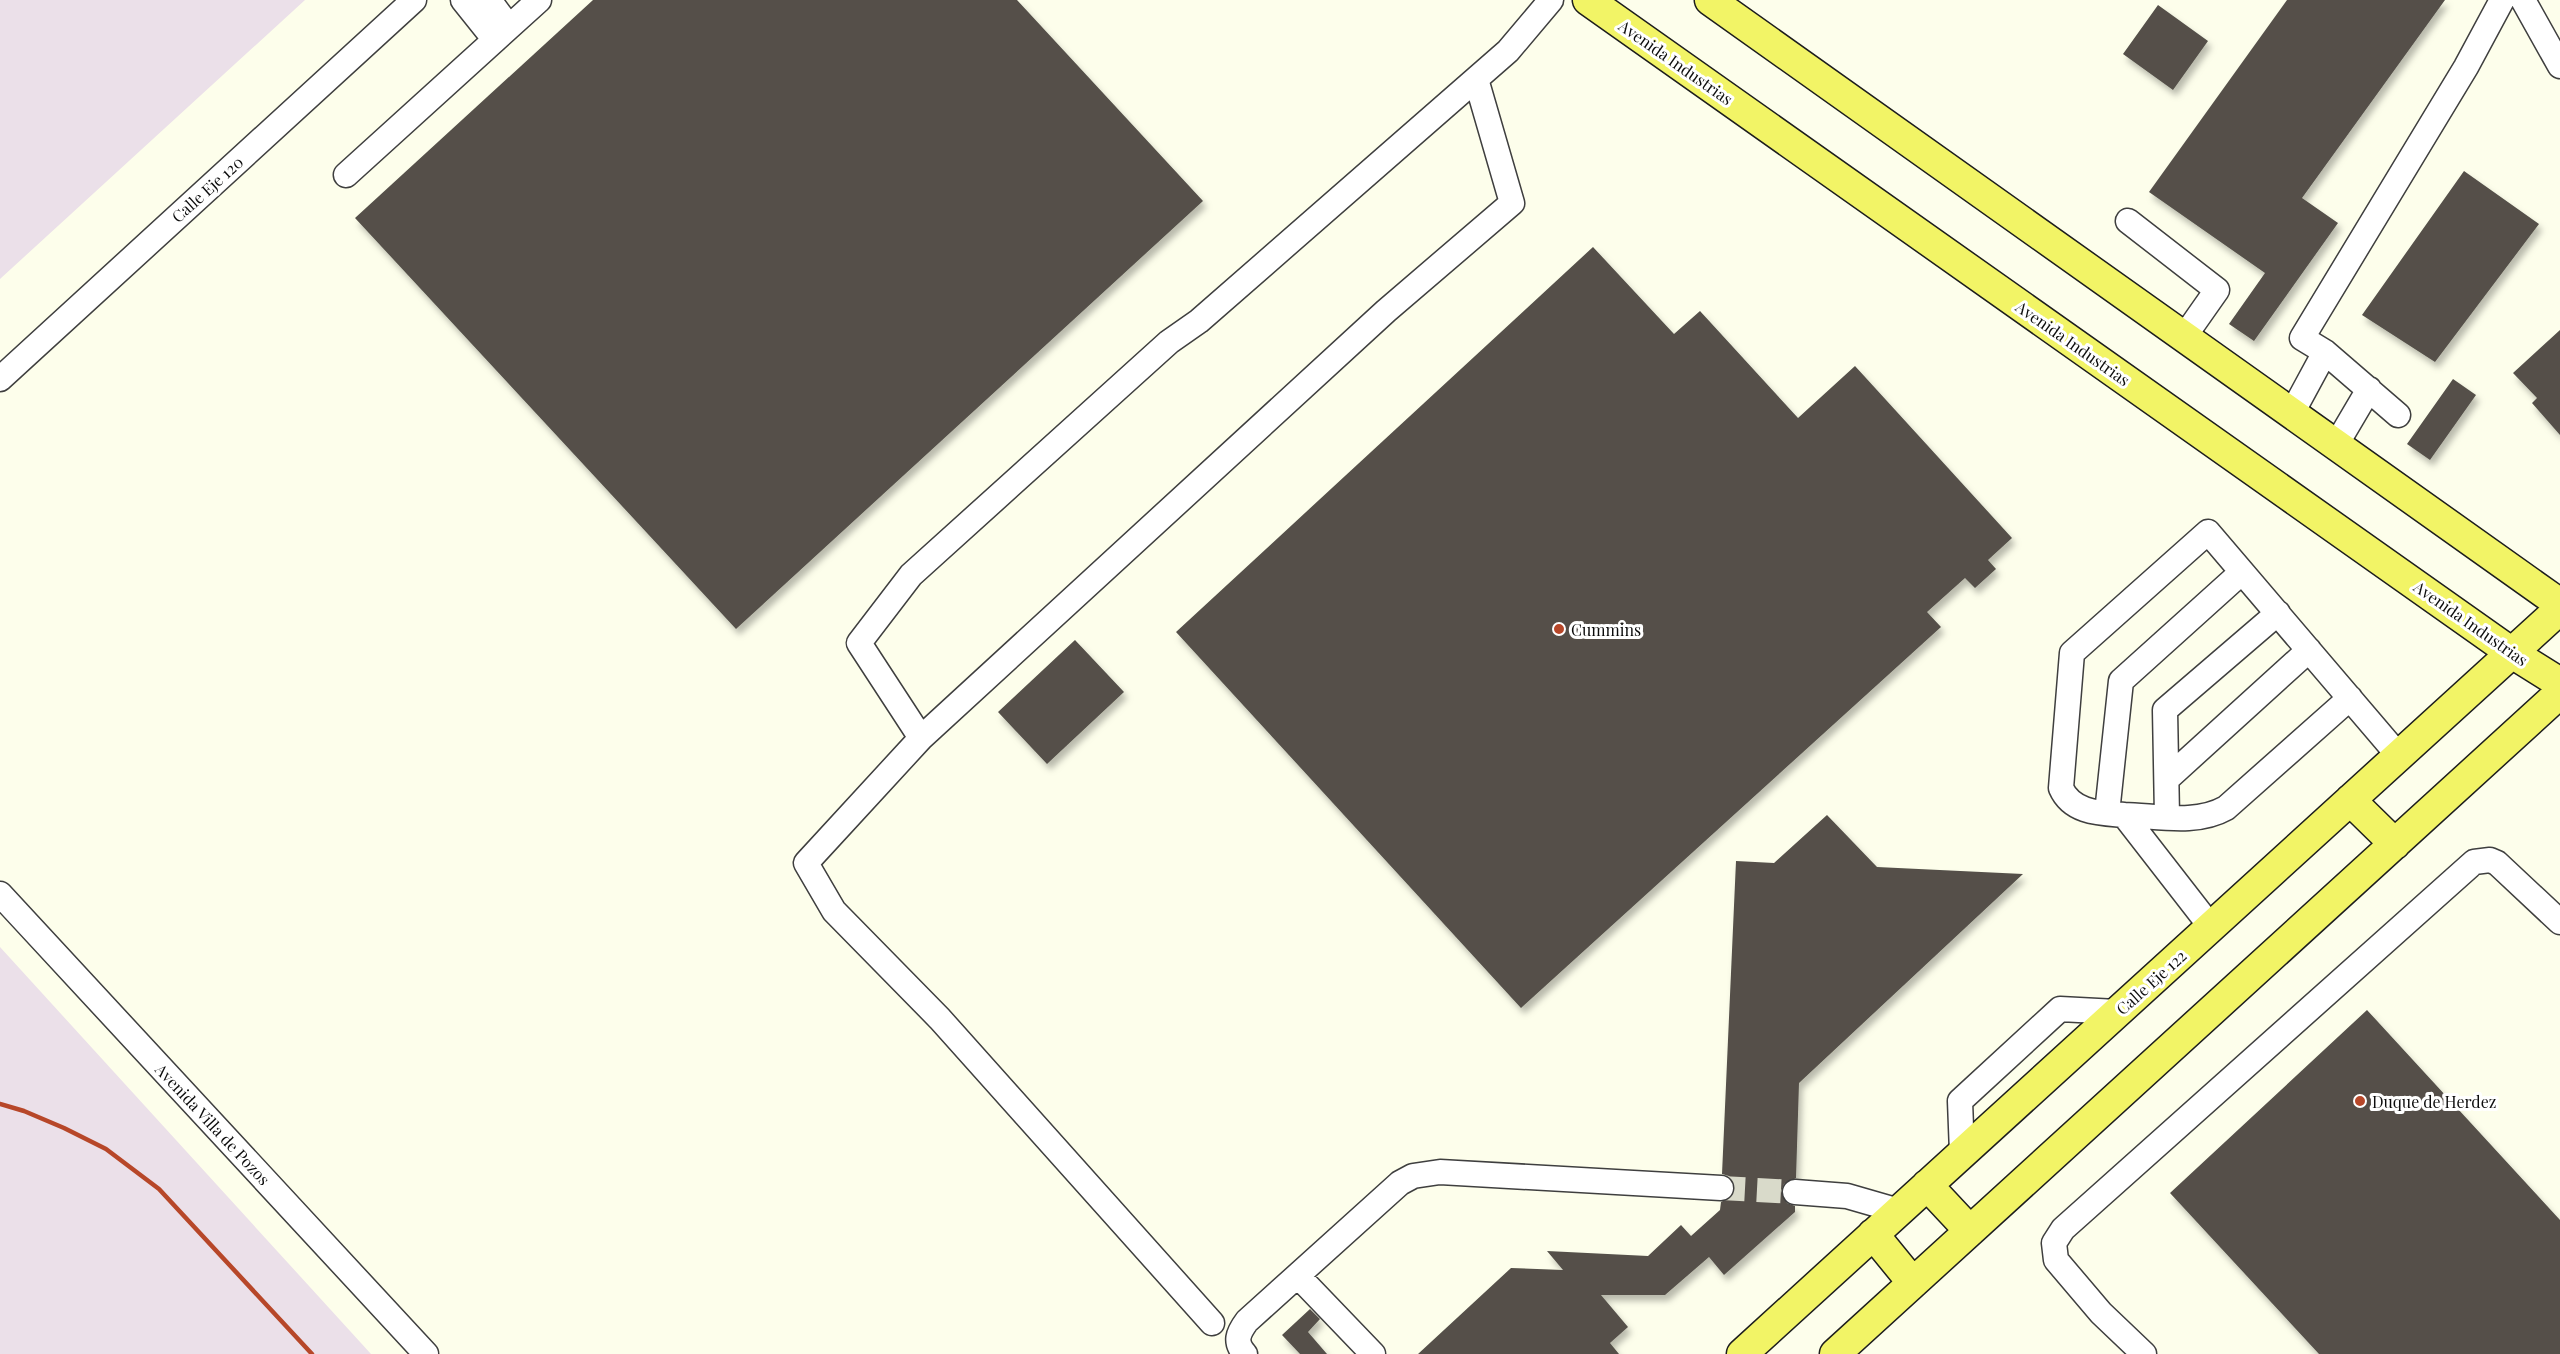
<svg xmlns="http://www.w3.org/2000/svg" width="2560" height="1354" font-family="'Playfair Display',serif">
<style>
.industrial{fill:#ebe0e9}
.building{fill:#545049;filter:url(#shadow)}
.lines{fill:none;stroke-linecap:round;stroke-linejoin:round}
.minor-tunnel{stroke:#d9daca;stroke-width:24;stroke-dasharray:24 12;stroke-linecap:butt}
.minor-casing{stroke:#3f3f3f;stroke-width:27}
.major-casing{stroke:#1d1d1d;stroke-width:33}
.minor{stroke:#fff;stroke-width:24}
.major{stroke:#f2f466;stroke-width:30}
.rail{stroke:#b74729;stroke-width:4.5}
.poi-dot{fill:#b74729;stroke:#fff;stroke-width:2}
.labels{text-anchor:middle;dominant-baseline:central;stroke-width:6;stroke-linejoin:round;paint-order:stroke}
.street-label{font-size:16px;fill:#0c0c0c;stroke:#fff}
.poi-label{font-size:16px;fill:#0c0c0c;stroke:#fff;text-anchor:start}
</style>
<defs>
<filter id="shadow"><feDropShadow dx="3.5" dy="6" stdDeviation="3" flood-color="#0004"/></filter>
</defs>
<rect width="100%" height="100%" fill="#fdfeeb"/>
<path class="industrial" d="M 0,0 L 305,0 L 0,279 Z
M 0,947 L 371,1354 L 0,1354 Z"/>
<path class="building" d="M 593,0 L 1017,0 L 1203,201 L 736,629 L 355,218 Z
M 2287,0 L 2445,0 L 2302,198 L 2338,223 L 2254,341 L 2229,324 L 2265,273 L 2149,192 Z
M 2158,5 L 2208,41 L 2173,90 L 2123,54 Z
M 2464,171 L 2539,224 L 2435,362 L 2362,315 Z
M 1593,247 L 1674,334 L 1700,311 L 1798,418 L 1855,366 L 2012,538 L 1988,560 L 1996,569 L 1975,588 L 1965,578 L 1927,612 L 1941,627 L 1521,1008 L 1176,632 Z
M 2560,330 L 2560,435 L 2532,403 L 2537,398 L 2513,373 Z
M 2453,379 L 2476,395 L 2430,460 L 2407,444 Z
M 1075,640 L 1124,692 L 1047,764 L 998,712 Z
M 1827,815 L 1877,867 L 2023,874 L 1799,1083 L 1796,1178 L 1784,1184 L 1781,1191 L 1787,1203 L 1795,1206 L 1795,1212 L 1724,1275 L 1709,1257 L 1665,1295 L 1601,1295 L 1628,1327 L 1610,1343 L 1619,1354 L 1418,1354 L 1511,1268 L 1563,1270 L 1547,1251 L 1648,1256 L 1681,1225 L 1691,1236 L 1720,1210 L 1721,1202 L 1733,1196 L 1735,1189 L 1734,1182 L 1729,1176 L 1722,1174 L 1736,861 L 1774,863 Z
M 2367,1010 L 2560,1220 L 2560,1354 L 2319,1354 L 2170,1193 Z
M 1310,1309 L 1320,1319 L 1308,1332 L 1327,1354 L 1300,1354 L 1282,1335 Z"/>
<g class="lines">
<path class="minor-tunnel" d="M 1721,1188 L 1795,1192"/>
<g class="minor-casing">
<path id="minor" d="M 463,0 L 495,40
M 489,0 L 509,27
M 2523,0 L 2560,66
M 346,175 L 539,0
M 2128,221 L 2217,290 L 2184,337
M 0,379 L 414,0
M 2292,413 L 2325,352
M 2398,415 L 2325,352 L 2302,338 L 2466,67 L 2502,0
M 2336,445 L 2369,389
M 921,738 L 859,643 L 911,575 L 1169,342 L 1199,321 L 1508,51 L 1551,0
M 2168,778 L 2309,650
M 2107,813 L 2121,681 L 2242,572
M 2124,815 C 2158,816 2196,825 2226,808 L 2350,698
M 2167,816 L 2165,710 L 2278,613
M 0,894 L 426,1354
M 2211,927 L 2124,815 C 2100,813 2072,813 2061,788 L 2072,653 L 2208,532 L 2399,756
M 1962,1153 L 1960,1101 L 2060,1009 L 2117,1012
M 1795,1192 L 1847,1196 L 1899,1211
M 1298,1276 L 1373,1354
M 1212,1323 L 940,1019 L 834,911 L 806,863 L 921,738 L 1386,311 L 1512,203 L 1476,79
M 1245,1354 C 1234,1342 1238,1333 1247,1321 L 1400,1183 L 1413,1176 L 1440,1172 L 1721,1188
M 2144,1354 L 2101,1313 L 2056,1260 L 2054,1243 L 2063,1229 L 2474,862 L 2490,860 L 2497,863 L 2560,922"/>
</g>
<g class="major-casing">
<path id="major" d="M 1588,0 L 2512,653 L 2560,683
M 1710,0 L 2560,604
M 2350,800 L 2395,844
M 1927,1185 L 1970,1231
M 1873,1234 L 1913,1283
M 1742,1354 L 2560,609
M 1835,1354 L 2560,693"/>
</g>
<use href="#minor" class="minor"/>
<use href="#major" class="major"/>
<path class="rail" d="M 0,1104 L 24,1111 L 64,1128 L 106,1149 L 159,1189 L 312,1354"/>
</g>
<g class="poi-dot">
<circle cx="1559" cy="629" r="6"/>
<circle cx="2360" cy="1101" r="6"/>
</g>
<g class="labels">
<g class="street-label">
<text transform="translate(1676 62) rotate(35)">Avenida Industrias</text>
<text transform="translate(207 189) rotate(-42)">Calle Eje 120</text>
<text transform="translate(2073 343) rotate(35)">Avenida Industrias</text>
<text transform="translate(2471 623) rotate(35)">Avenida Industrias</text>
<text transform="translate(2151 982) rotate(-42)">Calle Eje 122</text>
<text transform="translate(213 1124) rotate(47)">Avenida Villa de Pozos</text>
</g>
<g class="poi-label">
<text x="1571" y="629">Cummins</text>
<text x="2372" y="1101">Duque de Herdez</text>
</g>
</g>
</svg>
